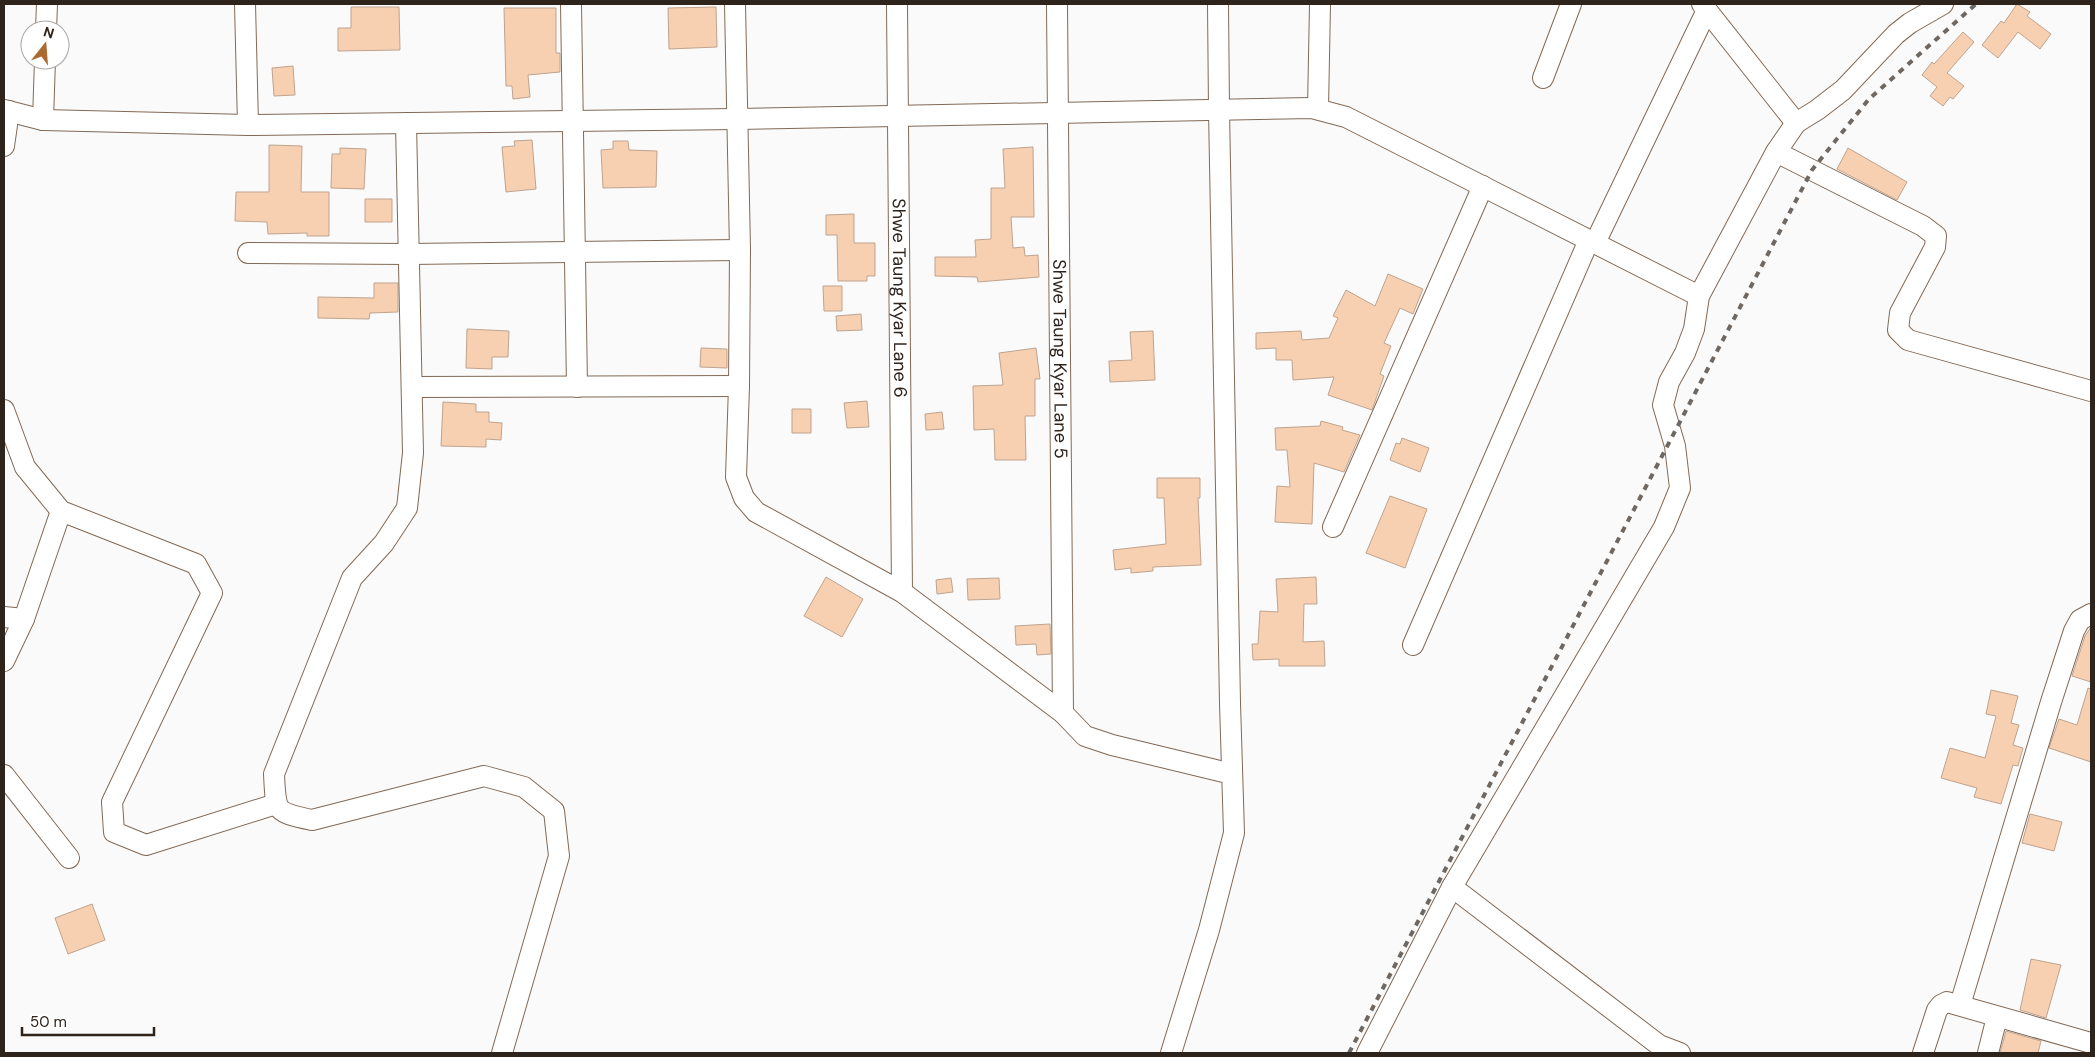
<svg xmlns="http://www.w3.org/2000/svg" width="2095" height="1057" font-family="'DM Sans',sans-serif">
<style>
.building{fill:#f7d0b2;stroke:#bfa38e}
.lines{fill:none;stroke-linecap:round;stroke-linejoin:round}
.minor-casing{stroke:#836955;stroke-width:22}
.minor{stroke:#fff;stroke-width:20}
.rail{stroke:#6f6862;stroke-width:4;stroke-dasharray:6 6;stroke-linecap:butt}
.labels{text-anchor:middle;dominant-baseline:central;stroke-width:5;stroke-linejoin:round;paint-order:stroke}
.street-label{font-size:18px;fill:#2f241c;stroke:#fff}
</style>
<rect width="100%" height="100%" fill="#fafafa"/>
<path class="building" d="M 2017,4 L 2030,12 L 2027,16 L 2051,34 L 2040,49 L 2018,32 L 1998,58 L 1982,45 L 2001,21 L 2004,23 Z
M 351,7 L 399,7 L 400,50 L 338,51 L 338,28 L 351,28 Z
M 716,7 L 717,47 L 669,49 L 668,8 Z
M 504,8 L 556,8 L 556,53 L 560,53 L 560,72 L 528,75 L 530,97 L 513,99 L 512,86 L 506,86 Z
M 1963,32 L 1974,42 L 1947,73 L 1964,86 L 1953,99 L 1950,97 L 1943,106 L 1930,96 L 1937,87 L 1922,75 L 1932,62 L 1934,64 Z
M 293,66 L 295,95 L 274,96 L 272,68 Z
M 532,140 L 536,189 L 506,192 L 502,147 L 515,146 L 514,141 Z
M 613,141 L 628,141 L 629,150 L 657,151 L 656,187 L 603,188 L 601,150 L 613,149 Z
M 269,145 L 302,146 L 301,192 L 329,192 L 329,236 L 307,236 L 307,233 L 268,234 L 267,222 L 235,221 L 236,192 L 269,192 Z
M 1033,147 L 1034,217 L 1011,217 L 1013,248 L 1024,247 L 1025,256 L 1038,255 L 1039,277 L 978,282 L 977,277 L 935,276 L 935,257 L 976,257 L 975,240 L 991,239 L 991,188 L 1005,188 L 1003,149 Z
M 340,148 L 366,149 L 364,189 L 331,188 L 332,154 L 340,154 Z
M 1848,148 L 1907,182 L 1897,200 L 1837,169 Z
M 365,199 L 392,199 L 392,222 L 365,222 Z
M 854,214 L 854,243 L 875,243 L 875,276 L 867,276 L 867,281 L 838,281 L 837,235 L 826,235 L 826,215 Z
M 1388,274 L 1423,289 L 1413,314 L 1400,308 L 1384,343 L 1391,346 L 1380,374 L 1384,376 L 1372,410 L 1328,395 L 1334,377 L 1293,380 L 1292,360 L 1276,360 L 1276,348 L 1256,349 L 1256,333 L 1301,331 L 1302,340 L 1329,338 L 1338,318 L 1333,316 L 1346,290 L 1375,306 Z
M 374,283 L 398,283 L 398,312 L 370,313 L 369,319 L 318,318 L 318,297 L 374,298 Z
M 823,286 L 842,286 L 842,311 L 824,311 Z
M 861,314 L 862,330 L 837,331 L 836,316 Z
M 467,329 L 509,331 L 508,357 L 492,357 L 492,369 L 466,368 Z
M 1153,331 L 1155,380 L 1110,382 L 1109,361 L 1132,360 L 1130,332 Z
M 701,348 L 727,349 L 727,368 L 700,367 Z
M 1036,348 L 1040,379 L 1035,379 L 1035,416 L 1025,416 L 1026,460 L 995,460 L 994,429 L 974,430 L 973,386 L 1003,385 L 999,353 Z
M 867,401 L 869,427 L 847,428 L 844,403 Z
M 443,402 L 476,404 L 476,412 L 489,412 L 489,422 L 502,423 L 501,440 L 486,439 L 486,447 L 441,446 Z
M 792,409 L 811,409 L 811,433 L 792,433 Z
M 942,412 L 944,429 L 926,430 L 925,414 Z
M 1321,421 L 1343,427 L 1342,430 L 1360,435 L 1344,472 L 1314,463 L 1312,524 L 1275,522 L 1277,486 L 1290,487 L 1287,450 L 1276,450 L 1275,428 L 1320,426 Z
M 1402,438 L 1429,448 L 1420,472 L 1390,460 L 1396,443 L 1400,444 Z
M 1157,478 L 1200,478 L 1200,498 L 1198,498 L 1201,565 L 1153,567 L 1153,571 L 1131,573 L 1131,568 L 1115,570 L 1113,550 L 1166,544 L 1164,498 L 1157,498 Z
M 1390,496 L 1427,509 L 1405,568 L 1366,553 Z
M 826,577 L 863,599 L 842,637 L 804,616 Z
M 1316,577 L 1317,604 L 1304,604 L 1303,642 L 1324,641 L 1325,666 L 1279,666 L 1279,659 L 1253,660 L 1252,644 L 1258,644 L 1260,611 L 1278,612 L 1276,579 Z
M 951,578 L 953,592 L 937,594 L 936,580 Z
M 999,578 L 1000,599 L 968,600 L 967,579 Z
M 1050,624 L 1051,654 L 1037,655 L 1036,644 L 1016,645 L 1015,626 Z
M 2091,627 L 2091,682 L 2072,676 L 2085,636 Z
M 2088,688 L 2091,689 L 2091,762 L 2049,748 L 2059,719 L 2077,725 Z
M 1991,690 L 2018,696 L 2011,723 L 2019,725 L 2013,745 L 2023,748 L 2018,766 L 2013,765 L 2001,804 L 1974,797 L 1977,788 L 1941,778 L 1950,748 L 1985,758 L 1996,716 L 1986,714 Z
M 2030,814 L 2062,822 L 2054,851 L 2022,843 Z
M 92,904 L 105,940 L 68,954 L 55,918 Z
M 2031,959 L 2061,965 L 2046,1018 L 2020,1010 Z
M 2006,1031 L 2041,1041 L 2038,1053 L 2000,1053 Z"/>
<g class="lines">
<g class="minor-casing">
<g id="minor">
<path d="M 245,4 L 248,125"/>
<path d="M 571,4 L 577,387"/>
<path d="M 735,4 L 740,250 L 739,386 L 736,477 L 744,498 L 756,512 L 902,592 L 1063,713 L 1085,736 L 1112,745 L 1232,774"/>
<path id="s1" d="M 897,4 L 902,592"/>
<path id="s2" d="M 1057,4 L 1063,713"/>
<path d="M 1702,4 L 1796,123"/>
<path d="M 46,30 L 47,4"/>
<path d="M 1543,78 L 1571,4"/>
<path d="M 1318,109 L 1320,4"/>
<path d="M 4,110 L 43,120 L 248,125 L 737,119 L 1312,108 L 1346,117 L 1699,296"/>
<path d="M 43,120 L 45,60"/>
<path d="M 406,123 L 413,453 L 407,508 L 384,543 L 352,578 L 274,774 C 276,812 274,812 312,820 L 484,776 L 524,787 L 554,811 L 559,856 L 502,1053"/>
<path d="M 4,146 L 9,111"/>
<path d="M 1776,152 L 1923,226 L 1936,236 L 1935,247 L 1900,313 L 1898,330 L 1908,340 L 2091,391"/>
<path d="M 1595,243 L 1707,10"/>
<path d="M 248,253 L 409,254 L 740,250"/>
<path d="M 412,387 L 739,386"/>
<path d="M 4,410 L 25,467 L 61,511 L 196,564 L 212,593 L 112,802 L 114,832 L 146,845 L 276,804"/>
<path d="M 1333,527 L 1483,186"/>
<path d="M 4,617 L 24,619"/>
<path d="M 1413,645 L 1589,240"/>
<path d="M 4,661 L 24,619 L 61,511"/>
<path d="M 4,775 L 69,858"/>
<path d="M 1452,887 L 1659,1045 L 1680,1053"/>
<path d="M 1960,1005 L 2051,702 L 2074,631 L 2080,620 L 2091,614"/>
<path d="M 1171,1053 L 1209,930 L 1234,833 L 1230,703 L 1219,110 L 1218,4"/>
<path d="M 1367,1053 L 1452,887 L 1664,527 L 1680,488 L 1675,446 L 1663,405 L 1669,382 L 1685,353 L 1694,329 L 1699,296 L 1776,152 L 1796,123 L 1817,110 L 1843,90 L 1896,34 L 1910,23 L 1943,4"/>
<path d="M 1923,1053 L 1937,1010 L 1941,1005 L 1947,1002 L 2091,1043"/>
<path d="M 1988,1053 L 1997,1017"/>
</g>
</g>
<use href="#minor" class="minor"/>
<path class="rail" d="M 1349,1053 L 1812,170 L 1869,99 L 1976,4"/>
</g>
<g class="labels">
<g class="street-label">
<text stroke="none"><textPath href="#s1" startOffset="294">Shwe Taung Kyar Lane 6</textPath></text>
<text stroke="none"><textPath href="#s2" startOffset="355">Shwe Taung Kyar Lane 5</textPath></text>
</g>
</g>
<rect width="2095" height="1057" fill="none" stroke="#2f241c" stroke-width="10"/>
<g transform="translate(45 45) rotate(17)"><circle r="24" fill="#ffffff" stroke="#aca7a4"/>
<path d="M0-4L9 19L0 12L-9 19Z" fill="#aa6a32"/>
<text y="-8" font-size="14" font-weight="bold" text-anchor="middle" fill="#2f241c">N</text>
</g>
<path d="M22 1027v8h132v-8" fill="none" stroke="#2f241c" stroke-width="2.5"/>
<text x="30" y="1027" font-size="15" fill="#2f241c" stroke="#ffffff" stroke-width="4" paint-order="stroke">50 m</text>
</svg>
